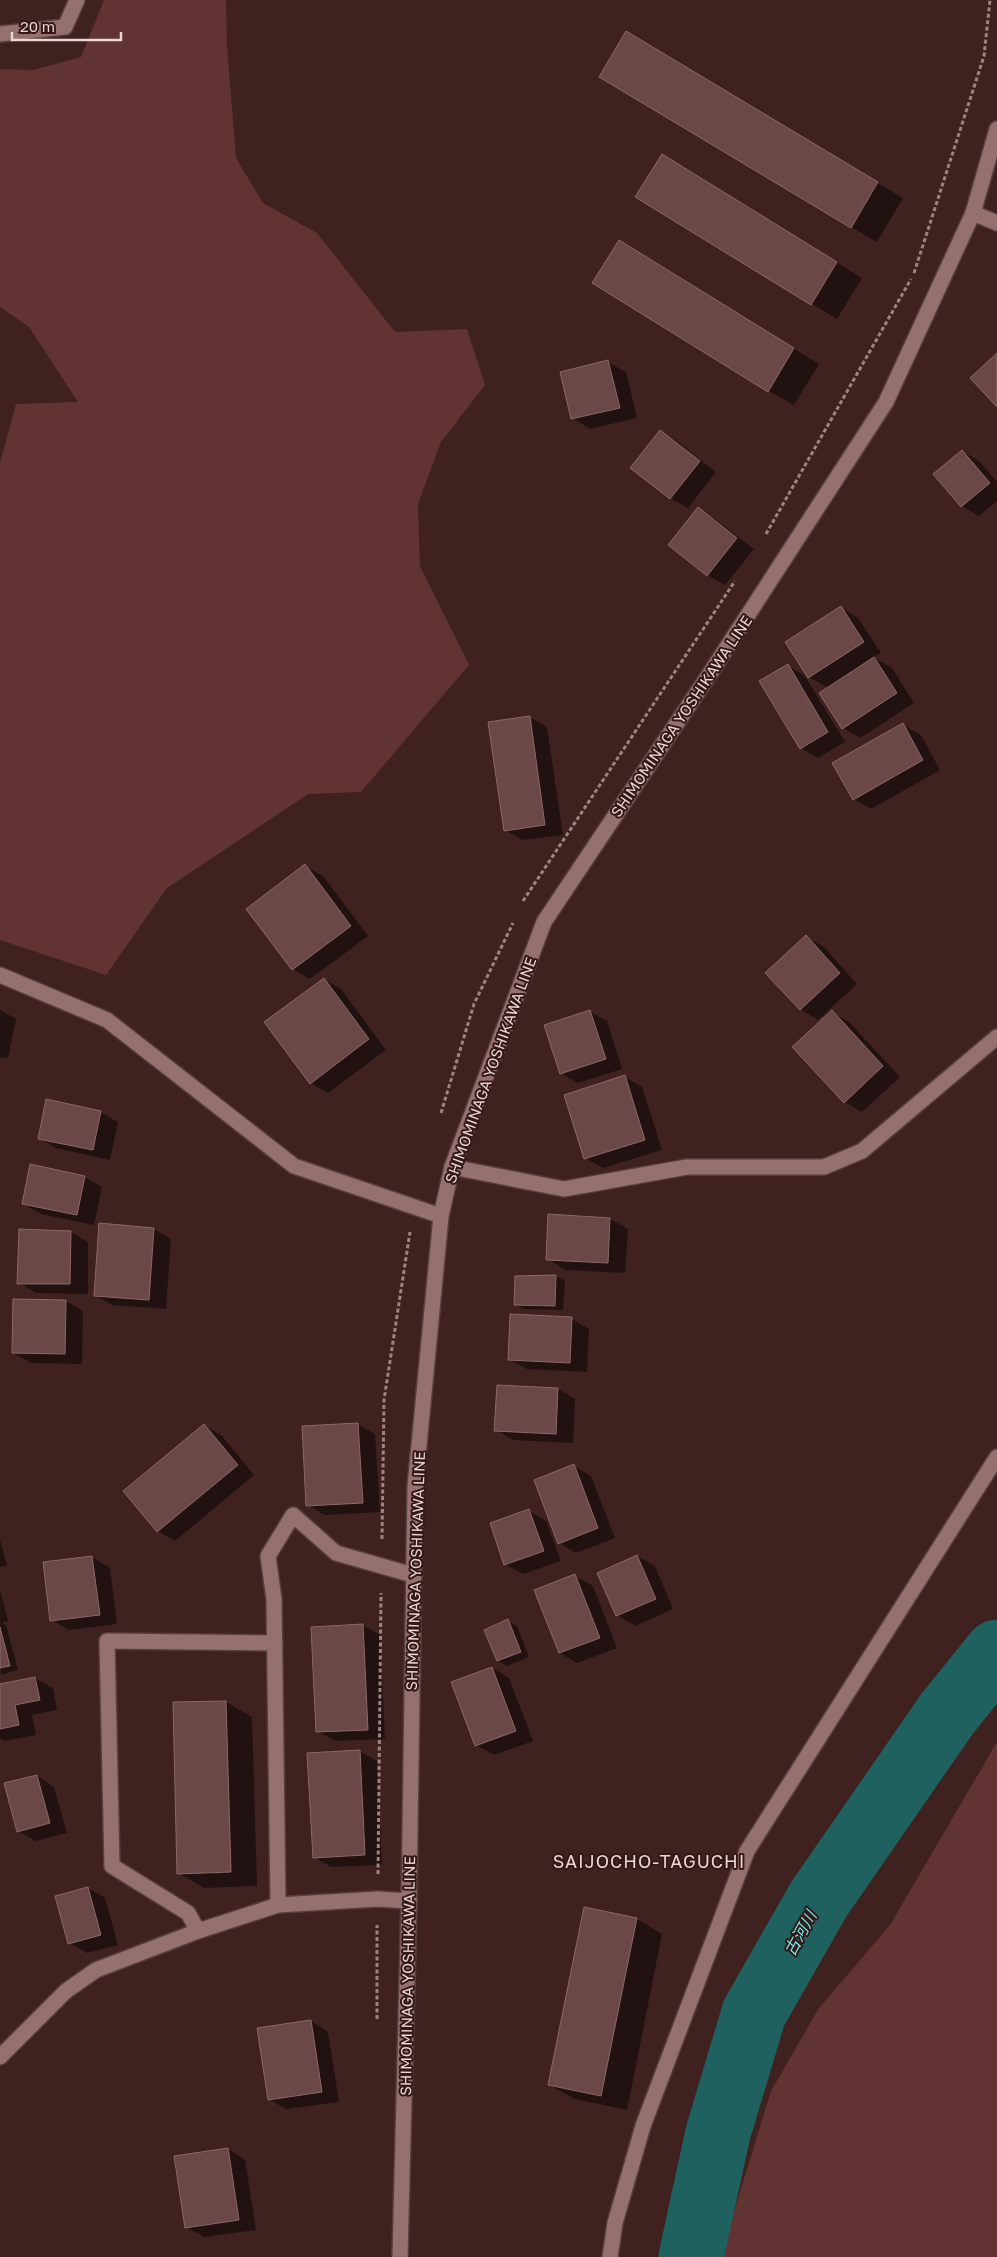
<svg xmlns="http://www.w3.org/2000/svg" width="997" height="2257" font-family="'Golos Text','Noto Sans JP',sans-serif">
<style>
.green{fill:#613332}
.shadow{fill:#0007}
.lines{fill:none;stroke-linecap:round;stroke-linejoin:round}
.river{stroke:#1e615f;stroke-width:65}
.building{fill:#6a4847;stroke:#8c6866}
.street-casing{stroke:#573e3e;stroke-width:18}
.secondary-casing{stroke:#573e3e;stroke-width:18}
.path{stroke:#9d8483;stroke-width:3;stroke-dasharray:4 2.5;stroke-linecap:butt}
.street{stroke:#94706e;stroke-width:15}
.secondary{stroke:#94706e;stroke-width:15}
.labels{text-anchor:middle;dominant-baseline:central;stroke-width:4;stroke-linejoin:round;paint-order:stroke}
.street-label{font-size:15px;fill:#ead5d4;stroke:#341717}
.water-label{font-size:16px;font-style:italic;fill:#72efeb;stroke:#341717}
.quarter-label{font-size:18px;letter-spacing:1px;fill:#ead5d4;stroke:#341717}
</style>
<rect width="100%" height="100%" fill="#3f2120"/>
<path class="green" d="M 104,0 L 226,0 L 227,46 L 236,158 L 263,203 L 317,233 L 395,332 L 467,329 L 485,385 L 441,442 L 418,504 L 420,566 L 469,665 L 361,792 L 308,794 L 167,888 L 106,975 L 0,940 L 0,463 L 16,404 L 78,402 L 29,327 L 0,307 L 0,69 L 33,70 L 81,57 Z
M 997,1742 L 997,2257 L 720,2257 L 771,2091 L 819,2008 L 890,1925 Z"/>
<path class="shadow" d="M 652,47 L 903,198 L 877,242 L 851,227 Z
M 688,170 L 862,278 L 837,319 L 637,196 Z
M 645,256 L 819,364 L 794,405 L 769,391 Z
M 608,362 L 626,372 L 637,418 L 590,429 L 572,418 Z
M 661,431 L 678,442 L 716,472 L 688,508 L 670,498 Z
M 962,451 L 979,461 L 997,482 L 997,501 L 979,516 L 962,506 Z
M 698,508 L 715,519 L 754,549 L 725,585 L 707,575 Z
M 841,608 L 858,618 L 881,653 L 873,657 L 892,668 L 914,703 L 860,738 L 843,728 L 828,688 L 809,677 L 787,643 Z
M 788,666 L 805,676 L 845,742 L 818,758 L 801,748 Z
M 529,717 L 547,727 L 563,835 L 522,840 L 505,830 Z
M 903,725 L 921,735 L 940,770 L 871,809 L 853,799 Z
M 305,866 L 323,876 L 368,936 L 310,979 L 293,969 Z
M 806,937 L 824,947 L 857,984 L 818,1020 L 800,1009 Z
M 324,979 L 341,989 L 386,1050 L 328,1093 L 311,1083 Z
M 0,1010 L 16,1019 L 8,1058 L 0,1057 Z
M 589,1011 L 607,1021 L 622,1069 L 578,1083 L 561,1073 Z
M 832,1012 L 849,1022 L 900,1077 L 862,1112 L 845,1102 Z
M 625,1077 L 642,1087 L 662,1150 L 603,1168 L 585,1158 Z
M 100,1112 L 118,1122 L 110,1160 L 56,1148 L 39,1138 Z
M 31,1166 L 85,1177 L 102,1187 L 94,1225 L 41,1214 L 23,1204 Z
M 550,1216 L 610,1219 L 628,1229 L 625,1273 L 565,1270 L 548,1259 Z
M 154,1229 L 171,1239 L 166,1309 L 112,1305 L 95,1295 Z
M 71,1232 L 88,1242 L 88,1294 L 36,1293 L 19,1283 Z
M 556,1276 L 565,1281 L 563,1310 L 523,1309 L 515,1304 L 516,1277 Z
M 66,1301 L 83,1311 L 82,1364 L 31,1363 L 13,1353 Z
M 572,1319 L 589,1329 L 587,1372 L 527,1369 L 509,1359 Z
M 558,1389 L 575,1399 L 573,1443 L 513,1440 L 496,1430 Z
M 358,1424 L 375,1434 L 380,1512 L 325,1515 L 308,1505 Z
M 204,1425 L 222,1436 L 254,1475 L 175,1541 L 157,1531 Z
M 574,1466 L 591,1476 L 615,1538 L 576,1553 L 559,1543 Z
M 529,1511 L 546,1521 L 561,1561 L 523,1574 L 505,1564 Z
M 0,1540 L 7,1565 L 0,1567 Z
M 637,1556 L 655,1566 L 673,1609 L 635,1626 L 617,1615 Z
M 92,1557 L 110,1568 L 117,1624 L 69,1630 L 52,1620 Z
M 575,1576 L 593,1586 L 617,1648 L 577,1663 L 560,1653 Z
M 0,1590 L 8,1621 L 2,1623 L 6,1625 L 18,1670 L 1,1675 Z
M 508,1621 L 517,1626 L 529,1657 L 507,1666 L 498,1661 L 486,1630 Z
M 363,1625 L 380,1635 L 385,1739 L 335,1741 L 317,1731 Z
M 492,1668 L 509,1678 L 533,1741 L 494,1755 L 476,1745 Z
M 35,1678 L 53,1688 L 57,1710 L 32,1715 L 36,1735 L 5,1741 L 0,1738 L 0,1685 Z
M 226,1702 L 252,1717 L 257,1886 L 204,1888 L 178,1873 L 174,1704 Z
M 359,1751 L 377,1761 L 382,1865 L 331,1867 L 314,1857 Z
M 37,1776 L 54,1787 L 67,1833 L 36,1841 L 18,1831 Z
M 88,1888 L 105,1898 L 118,1945 L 87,1953 L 69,1943 Z
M 637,1919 L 662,1934 L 627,2110 L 575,2099 L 549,2085 Z
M 311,2021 L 328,2032 L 339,2102 L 286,2109 L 269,2099 Z
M 228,2149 L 245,2160 L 256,2230 L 204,2237 L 186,2227 Z"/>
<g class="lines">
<path class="river" d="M 691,2257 L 718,2133 L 754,2013 L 819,1899 L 947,1714 L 997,1652"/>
</g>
<path class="building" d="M 626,31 L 878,182 L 851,228 L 599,77 Z
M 662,154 L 837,262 L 811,305 L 635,197 Z
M 619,240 L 794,348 L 768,392 L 592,283 Z
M 997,353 L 997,407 L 970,378 Z
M 608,360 L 620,408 L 571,419 L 560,372 Z
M 660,430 L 700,461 L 670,499 L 630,468 Z
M 962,450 L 990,483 L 961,507 L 933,474 Z
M 698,507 L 737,538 L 707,576 L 668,545 Z
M 841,606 L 864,642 L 808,678 L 785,642 Z
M 874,657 L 897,693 L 842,729 L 819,693 Z
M 788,664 L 828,732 L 800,749 L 759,681 Z
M 530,716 L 545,825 L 504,831 L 488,722 Z
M 903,723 L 923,760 L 853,800 L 832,763 Z
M 305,864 L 351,926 L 292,970 L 246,909 Z
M 806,935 L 840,973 L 800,1010 L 765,973 Z
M 324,978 L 369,1039 L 310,1084 L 264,1022 Z
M 590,1010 L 606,1059 L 560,1074 L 544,1025 Z
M 832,1010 L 883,1066 L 844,1103 L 792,1047 Z
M 625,1075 L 645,1140 L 584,1159 L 564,1095 Z
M 46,1099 L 101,1111 L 93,1150 L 38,1139 Z
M 30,1164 L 85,1176 L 77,1215 L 22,1204 Z
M 548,1214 L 610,1218 L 608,1263 L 546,1260 Z
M 99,1223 L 154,1228 L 149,1300 L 94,1296 Z
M 19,1229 L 71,1231 L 70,1284 L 17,1284 Z
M 556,1275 L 555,1306 L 514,1305 L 515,1276 Z
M 13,1299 L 66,1300 L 65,1354 L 12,1353 Z
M 510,1314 L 572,1317 L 570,1363 L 508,1360 Z
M 497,1385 L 558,1388 L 556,1434 L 494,1431 Z
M 358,1423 L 363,1503 L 306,1506 L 302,1426 Z
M 204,1424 L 238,1465 L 157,1532 L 123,1491 Z
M 574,1464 L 598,1528 L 558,1544 L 534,1480 Z
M 529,1509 L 544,1551 L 504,1565 L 490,1523 Z
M 637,1555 L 656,1599 L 616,1616 L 597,1573 Z
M 92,1556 L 100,1615 L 50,1621 L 43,1562 Z
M 575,1574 L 600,1638 L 559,1653 L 534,1590 Z
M 508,1619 L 521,1652 L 497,1661 L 484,1630 Z
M 363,1624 L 368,1730 L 316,1732 L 311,1627 Z
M 0,1627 L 10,1666 L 0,1668 Z
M 492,1667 L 516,1731 L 475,1746 L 451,1682 Z
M 35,1677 L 40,1700 L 15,1705 L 19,1725 L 0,1729 L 0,1684 Z
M 226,1701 L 231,1872 L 177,1874 L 173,1702 Z
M 360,1750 L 365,1855 L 313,1858 L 307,1753 Z
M 37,1775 L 50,1823 L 17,1832 L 4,1783 Z
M 88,1887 L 101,1935 L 68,1944 L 55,1896 Z
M 584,1907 L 637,1918 L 601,2096 L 548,2085 Z
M 311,2020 L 322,2092 L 268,2100 L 257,2028 Z
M 228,2148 L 239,2220 L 185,2228 L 174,2156 Z"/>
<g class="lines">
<g class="street-casing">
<path id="street" d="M 0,34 L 65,27 L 77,0
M 973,213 L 997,223
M 0,975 L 107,1020 L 294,1166 L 441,1216
M 452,1167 L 564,1189 L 687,1167 L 824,1167 L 862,1151 L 997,1037
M 278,1905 L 274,1599 L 268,1556 L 293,1515 L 336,1553 L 413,1575
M 198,1931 L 188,1913 L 112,1866 L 107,1641 L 275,1643
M 0,2057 L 66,1991 L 96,1970 L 198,1931 L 278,1905 L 378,1899 L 409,1901
M 610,2257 L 615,2223 L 643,2126 L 747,1851 L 997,1457"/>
</g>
<g class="secondary-casing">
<path id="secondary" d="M 400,2257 L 409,1901 L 415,1487 L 441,1216 L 452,1167 L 544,922 L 709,675 L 886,402 L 973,213 L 997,129"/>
</g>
<path class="path" d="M 914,273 L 984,56 L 990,0
M 766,534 L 911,279
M 523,901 L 735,581
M 441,1113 L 474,1004 L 513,923
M 382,1539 L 384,1400 L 410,1232
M 378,1874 L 381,1593
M 377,2019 L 377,1925"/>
<use href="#street" class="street"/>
<use href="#secondary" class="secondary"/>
</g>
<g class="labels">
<g class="street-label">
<text transform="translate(681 716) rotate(-56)">SHIMOMINAGA YOSHIKAWA LINE</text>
<text transform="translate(490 1070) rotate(-70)">SHIMOMINAGA YOSHIKAWA LINE</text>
<text transform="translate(415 1571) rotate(-88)">SHIMOMINAGA YOSHIKAWA LINE</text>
<text transform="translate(407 1976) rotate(-89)">SHIMOMINAGA YOSHIKAWA LINE</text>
</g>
<g class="water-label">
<text transform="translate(800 1933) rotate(-61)">古河川</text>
</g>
<g class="quarter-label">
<text x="649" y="1861">SAIJOCHO-TAGUCHI</text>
</g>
</g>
<path d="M12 32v8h109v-8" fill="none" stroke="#ead5d4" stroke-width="2.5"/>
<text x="20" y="32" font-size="15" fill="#ead5d4" stroke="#341717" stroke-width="4" paint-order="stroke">20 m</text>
</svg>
